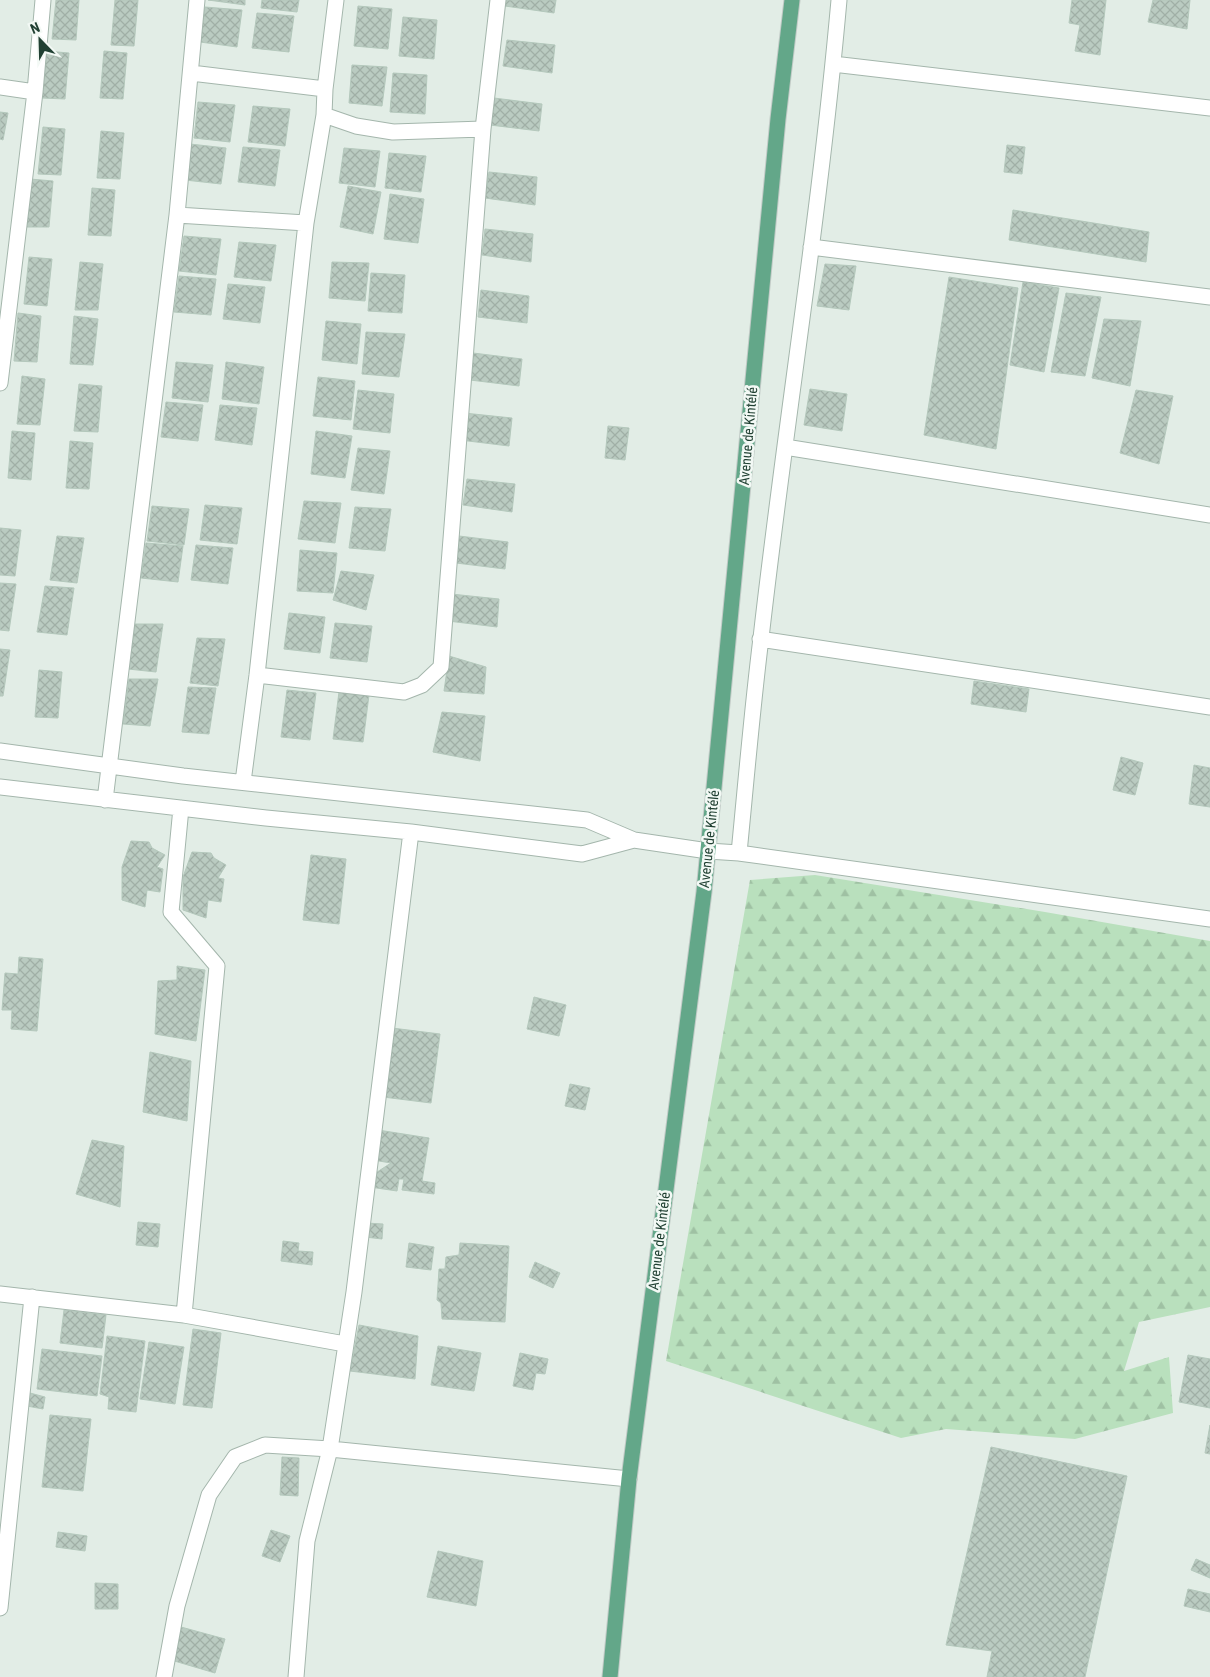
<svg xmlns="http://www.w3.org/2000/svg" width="1210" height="1677" font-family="'Roboto Condensed',sans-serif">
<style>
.forest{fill:url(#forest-firs)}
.building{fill:url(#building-cross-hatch);stroke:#b4c8bc}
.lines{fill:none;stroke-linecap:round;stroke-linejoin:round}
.minor-casing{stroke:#a4b6ac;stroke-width:17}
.primary-casing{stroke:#c1cac6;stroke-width:17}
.minor{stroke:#fff;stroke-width:15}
.primary{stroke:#63a789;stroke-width:15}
.labels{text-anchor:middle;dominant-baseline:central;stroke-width:5;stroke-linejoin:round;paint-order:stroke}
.street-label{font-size:14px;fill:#204032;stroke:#f3f9f5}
</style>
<defs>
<pattern id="forest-firs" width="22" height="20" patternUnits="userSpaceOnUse" patternTransform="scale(1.25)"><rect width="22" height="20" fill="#b9e0bd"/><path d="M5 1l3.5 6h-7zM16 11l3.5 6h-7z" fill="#9fc1a3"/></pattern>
<pattern id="building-cross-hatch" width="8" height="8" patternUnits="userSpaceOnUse" patternTransform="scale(1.25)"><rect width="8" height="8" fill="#bacbc1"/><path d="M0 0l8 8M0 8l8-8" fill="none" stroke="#a0afa6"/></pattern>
</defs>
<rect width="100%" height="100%" fill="#e2ede6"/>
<path class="forest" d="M 815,875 L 1045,912 L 1210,941 L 1210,1307 L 1139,1322 L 1124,1371 L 1169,1357 L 1173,1413 L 1075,1439 L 946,1429 L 901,1438 L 666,1361 L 750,880 Z"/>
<path class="building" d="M 56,0 L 79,0 L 76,40 L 52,39 Z
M 115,0 L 138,0 L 134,46 L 111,45 Z
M 208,0 L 245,0 L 245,5 Z
M 262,0 L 299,0 L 297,12 L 261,8 Z
M 506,0 L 556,0 L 554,13 L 505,6 Z
M 1072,0 L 1106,0 L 1100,55 L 1075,51 L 1080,25 L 1069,23 Z
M 1153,0 L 1190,0 L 1187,29 L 1148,22 Z
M 358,6 L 392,9 L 388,49 L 354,46 Z
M 205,7 L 242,10 L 237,47 L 200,42 Z
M 257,13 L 294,16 L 289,52 L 252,48 Z
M 403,17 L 437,20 L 434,59 L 399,56 Z
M 507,40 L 555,45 L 552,73 L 503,66 Z
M 46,51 L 69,53 L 65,99 L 42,98 Z
M 104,51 L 127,53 L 123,99 L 100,98 Z
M 352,65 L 387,67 L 382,106 L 349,103 Z
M 393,73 L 427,75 L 425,114 L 390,112 Z
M 494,98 L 542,104 L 539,131 L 490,125 Z
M 198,102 L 235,105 L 230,142 L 194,138 Z
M 253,106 L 290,109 L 285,146 L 248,142 Z
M 0,112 L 8,113 L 3,140 L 0,139 Z
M 43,127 L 65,129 L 61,175 L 38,174 Z
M 101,131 L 124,133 L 120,179 L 97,178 Z
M 190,144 L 226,148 L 221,184 L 185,180 Z
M 1007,145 L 1025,147 L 1022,174 L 1004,172 Z
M 243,147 L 280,150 L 275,186 L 238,182 Z
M 344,148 L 380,151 L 375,187 L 339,183 Z
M 389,153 L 426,156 L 421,192 L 385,188 Z
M 489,172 L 537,177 L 535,205 L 485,198 Z
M 30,179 L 53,181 L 49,227 L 26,227 Z
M 348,186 L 381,192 L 373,234 L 340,227 Z
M 92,188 L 115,190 L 111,236 L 88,235 Z
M 390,194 L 424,199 L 418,243 L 384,239 Z
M 1013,210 L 1149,232 L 1146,262 L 1009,240 Z
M 485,229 L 533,234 L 531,262 L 482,255 Z
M 184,236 L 221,239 L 216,275 L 179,271 Z
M 239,242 L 276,245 L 271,281 L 234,277 Z
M 29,257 L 52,259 L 47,306 L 24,304 Z
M 80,262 L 103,264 L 98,310 L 75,310 Z
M 332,262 L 369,263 L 365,301 L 329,298 Z
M 825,264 L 856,266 L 849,310 L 817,306 Z
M 371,273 L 405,275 L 402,313 L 368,311 Z
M 179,276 L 216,279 L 211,315 L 174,312 Z
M 949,277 L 1018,288 L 996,449 L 924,435 Z
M 1023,282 L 1059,288 L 1044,372 L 1010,365 Z
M 228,284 L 265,287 L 260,323 L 223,319 Z
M 481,290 L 529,296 L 527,323 L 478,317 Z
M 1066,293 L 1101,297 L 1085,376 L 1051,372 Z
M 18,313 L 41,316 L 37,362 L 14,361 Z
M 74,316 L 98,319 L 93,365 L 70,364 Z
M 1104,319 L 1141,321 L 1130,386 L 1092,378 Z
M 326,321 L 361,324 L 357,364 L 322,360 Z
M 366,332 L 405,334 L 399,377 L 362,374 Z
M 473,353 L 522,359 L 519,386 L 470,380 Z
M 176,362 L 213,365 L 208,402 L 172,398 Z
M 226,362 L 264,367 L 259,404 L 222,399 Z
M 22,376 L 45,379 L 40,425 L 17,424 Z
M 318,377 L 355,381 L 351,420 L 313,416 Z
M 79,384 L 102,386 L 98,432 L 74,431 Z
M 810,389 L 847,394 L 842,431 L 804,425 Z
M 358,390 L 394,394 L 390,433 L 353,429 Z
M 1136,390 L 1173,396 L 1159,464 L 1120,453 Z
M 166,402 L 203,405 L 198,441 L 161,437 Z
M 220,405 L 257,408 L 252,445 L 215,440 Z
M 464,413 L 512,418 L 509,446 L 460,440 Z
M 608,426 L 629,428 L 625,460 L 605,458 Z
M 12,431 L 35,433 L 31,480 L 8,478 Z
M 316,431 L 352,436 L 345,478 L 311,474 Z
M 70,441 L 93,443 L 89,489 L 66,488 Z
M 358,448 L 390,451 L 384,494 L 351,490 Z
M 467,479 L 515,484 L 512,512 L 463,505 Z
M 304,501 L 341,503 L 335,543 L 298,539 Z
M 205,505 L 242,508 L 237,544 L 200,540 Z
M 152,506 L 189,509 L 184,545 L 147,541 Z
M 355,507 L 391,509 L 385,551 L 349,548 Z
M 0,528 L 21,530 L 15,576 L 0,575 Z
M 57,536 L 84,538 L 77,583 L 50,580 Z
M 459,536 L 508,542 L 505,569 L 456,563 Z
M 146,543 L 183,546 L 178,582 L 141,578 Z
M 196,545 L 233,548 L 228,584 L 191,580 Z
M 300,550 L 337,553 L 333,593 L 297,591 Z
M 341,571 L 374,575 L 366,610 L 333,600 Z
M 0,583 L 16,584 L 9,631 L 0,630 Z
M 45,586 L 74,588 L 67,635 L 37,632 Z
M 451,594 L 499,599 L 497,627 L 448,621 Z
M 289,613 L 325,617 L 320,653 L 284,649 Z
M 335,623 L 372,626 L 367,662 L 330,658 Z
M 135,624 L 163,624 L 156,672 L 128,669 Z
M 197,638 L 225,639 L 218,686 L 190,683 Z
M 0,649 L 10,650 L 3,696 L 0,696 Z
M 449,656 L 486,667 L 484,694 L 444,691 Z
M 39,670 L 62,672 L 58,718 L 35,717 Z
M 129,679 L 158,679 L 150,726 L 123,724 Z
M 974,681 L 1029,689 L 1026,712 L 971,704 Z
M 188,687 L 216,688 L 209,734 L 182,732 Z
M 287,690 L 316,693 L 310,740 L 281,737 Z
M 339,692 L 369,695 L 363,742 L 333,739 Z
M 442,712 L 485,716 L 480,761 L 433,752 Z
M 1121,757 L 1143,763 L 1135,795 L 1113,790 Z
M 1194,765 L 1210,768 L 1210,807 L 1189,804 Z
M 131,841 L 149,842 L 152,848 L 165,855 L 157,867 L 163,869 L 160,892 L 147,890 L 145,907 L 122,900 L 122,867 Z
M 192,852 L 211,853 L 214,858 L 226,865 L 218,878 L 224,879 L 221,902 L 208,900 L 206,918 L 183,910 L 183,877 Z
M 311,855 L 346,859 L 339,924 L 303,920 Z
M 19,957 L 43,959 L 37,1031 L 11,1029 L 12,1010 L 2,1010 L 5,973 L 18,974 Z
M 177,966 L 205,970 L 196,1041 L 155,1034 L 158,981 L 177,980 Z
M 534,997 L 566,1005 L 559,1036 L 527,1029 Z
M 392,1028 L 440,1034 L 431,1103 L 383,1097 Z
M 150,1052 L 191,1061 L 187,1121 L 143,1112 Z
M 570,1084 L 590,1088 L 585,1110 L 565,1106 Z
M 378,1130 L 429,1138 L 422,1181 L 435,1183 L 434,1194 L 402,1190 L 404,1179 L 399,1179 L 397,1191 L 370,1187 L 371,1176 L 391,1163 L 373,1160 Z
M 92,1140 L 124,1146 L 120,1207 L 76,1194 Z
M 138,1222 L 160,1224 L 158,1247 L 136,1245 Z
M 366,1223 L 383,1224 L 382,1239 L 365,1237 Z
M 283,1241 L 299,1243 L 298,1251 L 313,1252 L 312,1265 L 281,1261 Z
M 409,1243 L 434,1247 L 431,1270 L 406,1267 Z
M 460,1243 L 509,1246 L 505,1322 L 442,1319 L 441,1303 L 437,1300 L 439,1269 L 445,1269 L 446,1257 L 459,1255 Z
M 535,1262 L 560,1273 L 553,1288 L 529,1277 Z
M 64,1310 L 106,1315 L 102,1348 L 60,1343 Z
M 359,1325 L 418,1336 L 415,1379 L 350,1371 Z
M 193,1329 L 221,1333 L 212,1408 L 183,1405 Z
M 107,1336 L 145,1341 L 136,1412 L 108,1409 L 109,1397 L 100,1394 Z
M 149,1342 L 184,1347 L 175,1404 L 140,1399 Z
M 438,1346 L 481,1353 L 474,1391 L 431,1385 Z
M 42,1349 L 102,1356 L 97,1396 L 37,1389 Z
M 520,1353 L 548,1359 L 545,1374 L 536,1373 L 533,1390 L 513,1386 Z
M 1188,1355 L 1210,1359 L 1210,1408 L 1179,1402 Z
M 30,1393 L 45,1397 L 43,1409 L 27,1406 Z
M 50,1415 L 91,1419 L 83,1491 L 42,1487 Z
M 1210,1425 L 1210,1454 L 1205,1453 Z
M 991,1447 L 1127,1476 L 1085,1677 L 987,1677 L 992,1651 L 946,1645 Z
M 282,1457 L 299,1458 L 298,1496 L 280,1495 Z
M 271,1530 L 290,1536 L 280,1562 L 262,1556 Z
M 58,1532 L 87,1536 L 85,1551 L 56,1547 Z
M 438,1551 L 483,1561 L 476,1606 L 427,1597 Z
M 1196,1559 L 1210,1565 L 1210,1578 L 1191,1570 Z
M 95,1583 L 118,1584 L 118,1609 L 95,1609 Z
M 1188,1589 L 1210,1594 L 1210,1612 L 1184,1606 Z
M 181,1627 L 225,1639 L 215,1673 L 171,1660 Z"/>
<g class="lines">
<g class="minor-casing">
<path id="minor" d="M 833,64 L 1210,108
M 191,73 L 325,89
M 0,87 L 35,92
M 324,115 L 356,126 L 393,132 L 483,129
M 177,215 L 306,223
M 811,247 L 1210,297
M 0,383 L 35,92 L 43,0
M 785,447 L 1210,515
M 760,639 L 1210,707
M 257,675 L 404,692 L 422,685 L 441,667 L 483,129 L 498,0
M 0,751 L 183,776 L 587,820 L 634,840 L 708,851 L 739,853 L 1210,919
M 243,782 L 257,675 L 306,223 L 324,115 L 325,89 L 336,0
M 0,787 L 266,818 L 411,832 L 582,854 L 634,840
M 105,800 L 177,215 L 197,0
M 181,808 L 171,912 L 217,966 L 184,1315
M 739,853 C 746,782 752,710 761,638 C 785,425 820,214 839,0
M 0,1294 L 184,1315 L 345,1344
M 0,1608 L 32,1297
M 164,1677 L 177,1606 L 209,1495 L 235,1457 L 265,1445 L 330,1449 L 629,1479
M 296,1677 L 307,1541 L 330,1449 L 354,1292 L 411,832"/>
</g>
<g class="primary-casing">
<path id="primary" d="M 610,1677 L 629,1479 L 704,892 L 778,119 L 792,0"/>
</g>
<use href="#minor" class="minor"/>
<use href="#primary" class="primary"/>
</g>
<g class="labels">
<g class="street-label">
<text transform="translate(748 436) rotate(-85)">Avenue de Kintélé</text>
<text transform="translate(709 839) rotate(-84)">Avenue de Kintélé</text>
<text transform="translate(659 1241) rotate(-83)">Avenue de Kintélé</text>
</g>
</g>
<g transform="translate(40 40) rotate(337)" stroke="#f3f9f5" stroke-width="4" paint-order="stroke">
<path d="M0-4L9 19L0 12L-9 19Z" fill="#204032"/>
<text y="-8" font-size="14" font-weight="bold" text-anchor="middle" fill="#204032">N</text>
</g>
</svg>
